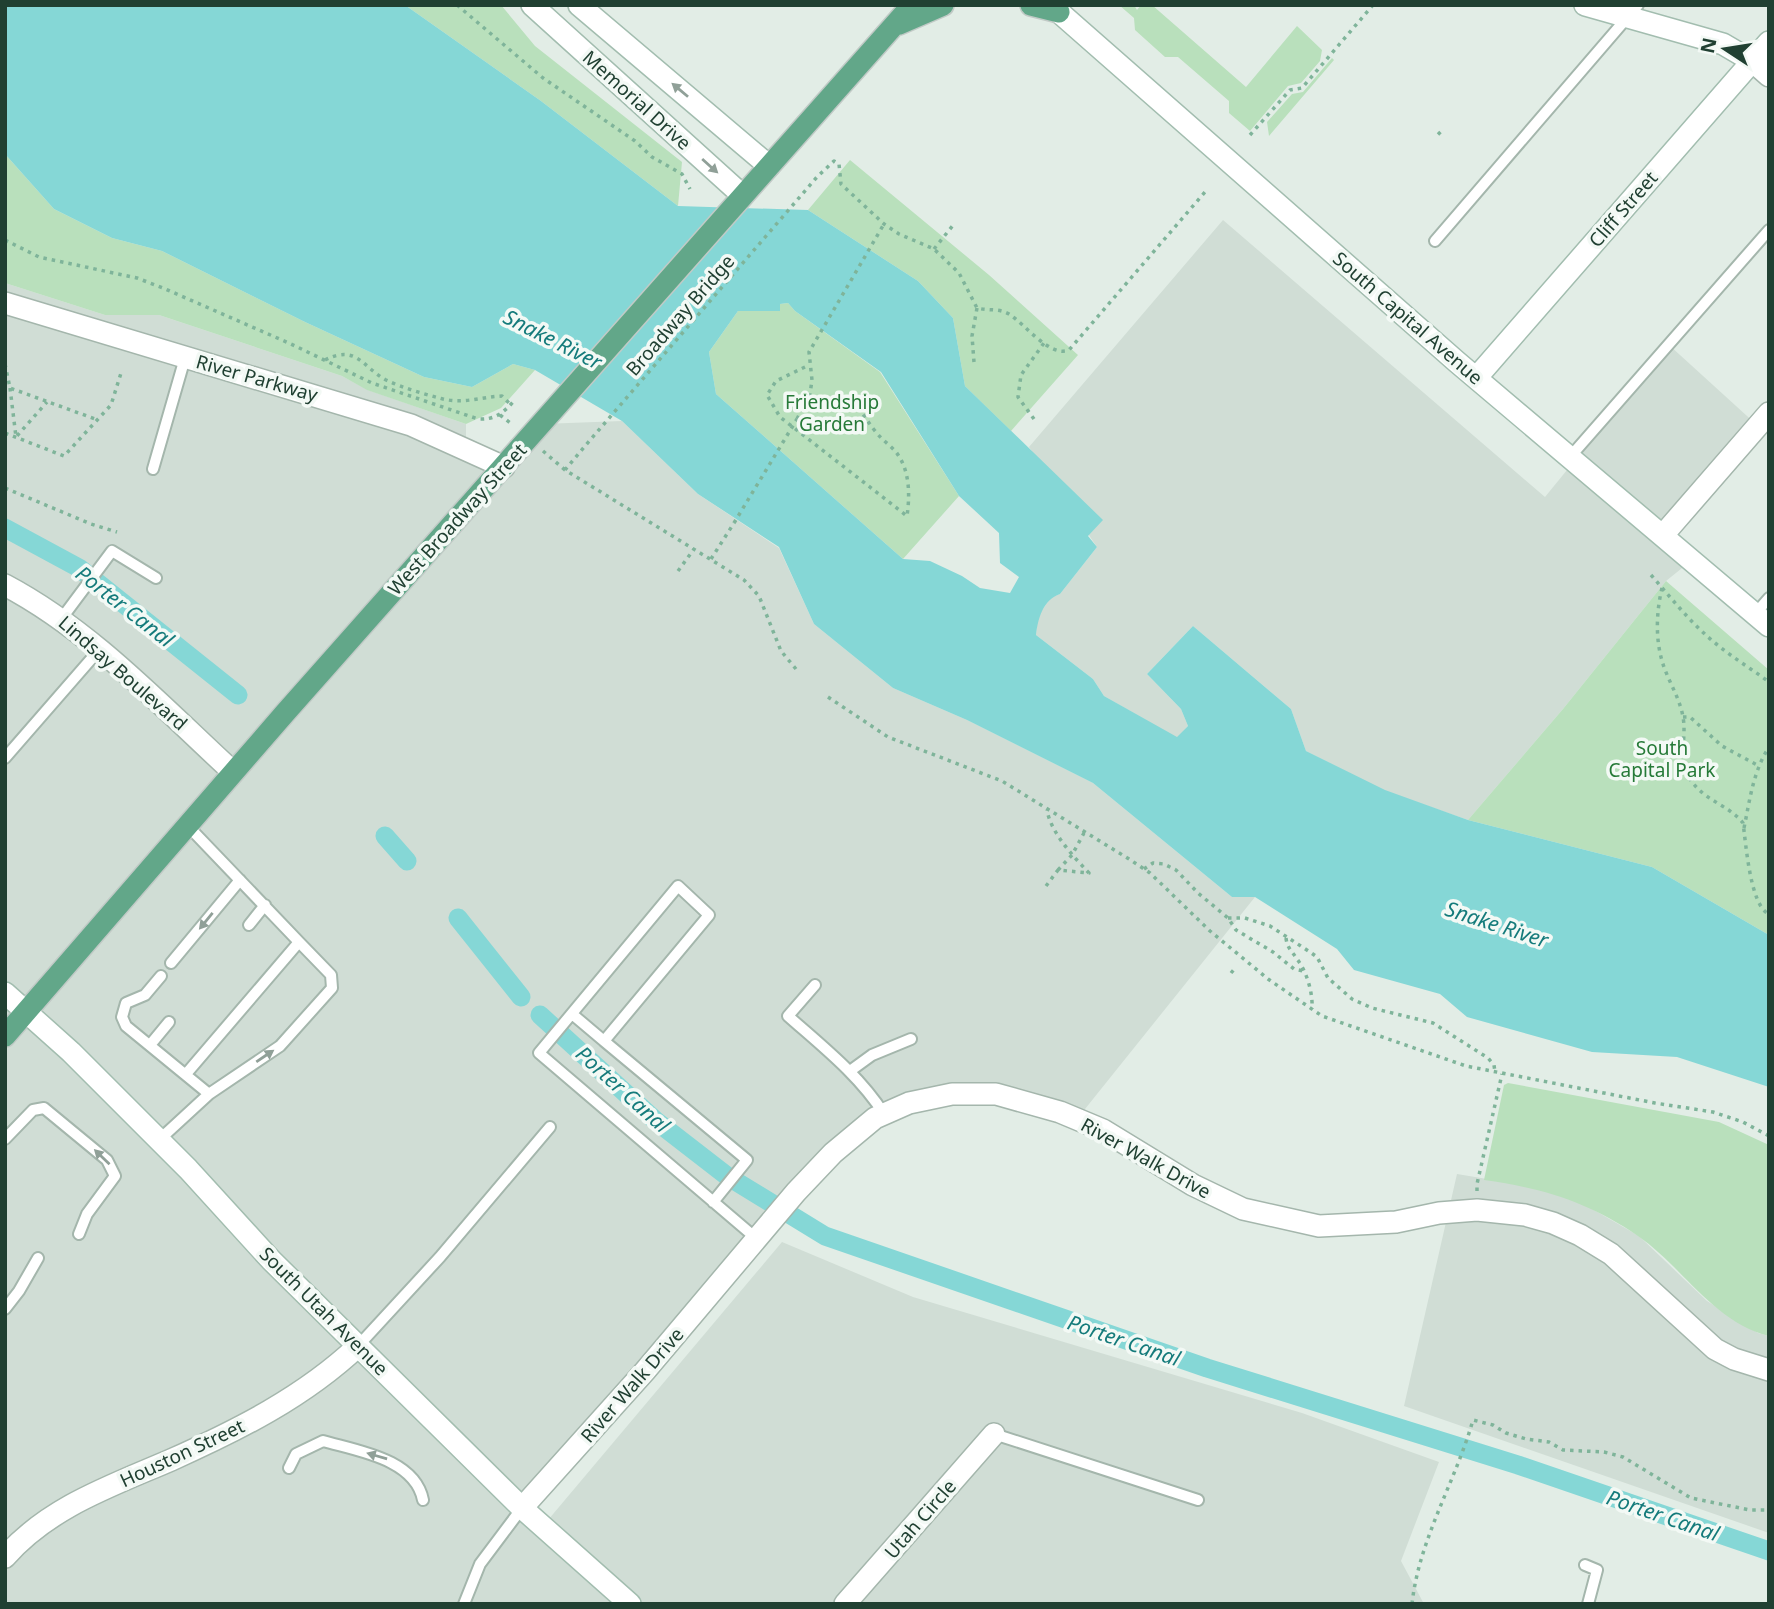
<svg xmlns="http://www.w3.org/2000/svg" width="1774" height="1609" font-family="'Noto Sans',sans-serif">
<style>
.built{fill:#d0ddd5}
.green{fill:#b9e0bc}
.water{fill:#85d7d6;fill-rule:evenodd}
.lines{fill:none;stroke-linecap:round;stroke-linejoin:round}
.canal{stroke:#85d7d6;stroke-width:19}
.lane-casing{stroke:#a4b6ac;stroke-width:14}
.street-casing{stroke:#a4b6ac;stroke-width:24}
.secondary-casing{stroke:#a2bdaf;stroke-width:24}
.primary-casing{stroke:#c1cac6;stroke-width:24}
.path{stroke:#7fb49a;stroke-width:3.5;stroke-dasharray:3.5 5;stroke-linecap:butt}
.lane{stroke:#fff;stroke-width:10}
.street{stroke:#fff;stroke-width:21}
.secondary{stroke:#fff;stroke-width:21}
.primary{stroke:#62a789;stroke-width:21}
.path-bridge{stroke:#7fb49a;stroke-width:3.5;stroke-dasharray:3.5 5;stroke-linecap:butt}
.oneway{fill:#90a098}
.labels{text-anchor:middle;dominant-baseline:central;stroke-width:7;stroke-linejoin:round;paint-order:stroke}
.street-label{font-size:19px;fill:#204032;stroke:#f3f9f5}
.park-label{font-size:19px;fill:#267a38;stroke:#f3f9f5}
.water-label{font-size:21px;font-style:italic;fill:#157b7b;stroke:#f3f9f5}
</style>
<rect width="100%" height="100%" fill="#e2ede6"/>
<path class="built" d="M 1223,220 L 1545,497 L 1669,345 L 1758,426 L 1663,534 L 1692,560 L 1666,581 L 1563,709 L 1468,820 L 1385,791 L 1306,751 L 1291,709 L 1193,626 L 1147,674 L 1181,709 L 1188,726 L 1177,738 L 1104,696 L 1093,679 L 1036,635 L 1037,618 L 1051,597 L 1060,594 L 1097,547 L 1029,447 Z
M 5,283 L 105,315 L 159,315 L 342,376 L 368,390 L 466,424 L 466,448 L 503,467 L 542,424 L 622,421 L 698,494 L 779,548 L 814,624 L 893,688 L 967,720 L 1093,783 L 1232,897 L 1255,897 L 1077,1119 L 996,1094 L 875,1118 L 523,1507 L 543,1526 L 782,1242 L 913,1297 L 1302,1413 L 1439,1462 L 1401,1561 L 1424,1604 L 5,1604 Z
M 1457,1174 L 1523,1185 L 1559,1194 L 1587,1206 L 1639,1236 L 1707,1301 L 1758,1333 L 1769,1336 L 1769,1533 L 1404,1406 Z"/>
<path class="green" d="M 405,5 L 501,5 L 535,46 L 682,162 L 678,206 L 541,101 Z
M 1119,5 L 1134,5 L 1137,10 L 1141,5 L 1152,5 L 1246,87 L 1297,26 L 1322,50 L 1320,61 L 1301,83 L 1288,86 L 1250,131 L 1229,113 L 1229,101 L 1178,57 L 1165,57 L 1135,30 L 1134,18 Z
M 1332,58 L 1334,60 L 1269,136 L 1267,122 L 1292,94 L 1303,92 Z
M 5,154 L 54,209 L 112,238 L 162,251 L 305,322 L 424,377 L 472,387 L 513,364 L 535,370 L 501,408 L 466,424 L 367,390 L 342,376 L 159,315 L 105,315 L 5,283 Z
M 850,160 L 989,275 L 1078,355 L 1011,431 L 965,386 L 953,318 L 918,281 L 808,210 Z
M 788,303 L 795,311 L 880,372 L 959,496 L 903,559 L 716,394 L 709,352 L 738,311 L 780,311 L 780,304 Z
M 1666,581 L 1769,670 L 1769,935 L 1652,867 L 1468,820 L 1563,709 Z
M 1508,1083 L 1719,1122 L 1769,1145 L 1769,1336 C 1713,1322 1683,1267 1638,1236 C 1589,1202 1542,1188 1484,1180 L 1504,1085 Z"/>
<path class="water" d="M 5,5 L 405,5 L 541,101 L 678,206 L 808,210 L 918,281 L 953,318 L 965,386 L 1103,520 L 1088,536 L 1097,547 L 1060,594 C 1043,600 1038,618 1036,635 L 1093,679 L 1104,696 L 1177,737 L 1188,726 L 1181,709 L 1147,674 L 1193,626 L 1291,709 L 1306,751 L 1385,790 L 1468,820 L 1652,867 L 1769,935 L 1769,1087 L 1677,1057 L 1592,1052 L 1467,1017 L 1440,994 L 1354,970 L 1337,949 L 1255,897 L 1232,897 L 1093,783 L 967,720 L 893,688 L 814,624 L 779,547 L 698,494 L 622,421 L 535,370 L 513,364 L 472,387 L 424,377 L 305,322 L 162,251 L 112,238 L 54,209 L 5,154 ZM 788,303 L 795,311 L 881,372 L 959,496 L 999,533 L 1000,563 L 1019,577 L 1010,593 L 980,588 L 962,576 L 930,561 L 903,559 L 716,394 L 709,352 L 738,311 L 780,311 L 780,304 Z"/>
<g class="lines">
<path class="canal" d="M 5,528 L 79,568 L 238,695
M 385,836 L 407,861
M 458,918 L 521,997
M 540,1015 L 656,1121 L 727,1176 L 825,1236 L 1207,1368 L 1518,1465 L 1769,1551"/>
<g class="lane-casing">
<path id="lane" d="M 1435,241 L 1638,5
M 1570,457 L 1769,230
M 153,469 L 185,358
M 1755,614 L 1769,598
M 62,618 L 112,551 L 156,578
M 5,758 L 99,650
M 249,925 L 265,905
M 171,963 L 240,880
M 161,976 L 145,995 L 126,1003 L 122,1017 L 126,1026 L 209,1094
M 815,985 L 788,1016 C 823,1047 859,1075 884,1114
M 572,1014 L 604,1041
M 150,1045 L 169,1022
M 850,1071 L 872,1055 L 911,1039
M 186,1074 L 299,942 L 187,825
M 5,1139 L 33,1110 L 44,1108 L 107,1160 L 115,1176 L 87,1214 L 79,1234
M 159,1140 L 209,1094 L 280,1046 L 332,988 L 331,975 L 299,942
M 713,1202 L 747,1160 L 604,1041 L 709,915 L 678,886 L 539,1053 L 757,1239
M 5,1309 L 19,1291 L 38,1258
M 358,1346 L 440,1257 L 550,1127
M 994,1434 L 1198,1500
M 289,1468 L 296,1454 L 323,1441 C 358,1451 415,1459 423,1500
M 1585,1565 L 1597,1570 L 1588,1604
M 464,1604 L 480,1564 L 522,1508"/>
</g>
<g class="street-casing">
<path id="street" d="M 1752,61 L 1769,76
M 5,303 L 411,425 L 504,467
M 1663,535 L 1769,413
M 5,585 C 92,631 161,706 233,772
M 522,1508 L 645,1371 L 796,1192 L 833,1153 L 875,1118 L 909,1103 L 952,1094 L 996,1094 L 1060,1112 L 1103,1130 L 1193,1185 L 1243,1209 L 1319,1226 L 1396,1222 L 1439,1213 L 1477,1210 L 1525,1215 L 1553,1223 L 1580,1235 L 1611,1254 L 1715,1349 L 1734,1359 L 1769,1370
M 5,1557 C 49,1507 111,1486 171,1460 C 238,1430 304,1397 358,1346
M 845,1604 L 994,1434"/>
</g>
<g class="secondary-casing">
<path id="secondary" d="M 532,5 L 742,195
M 579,5 L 769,166
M 1051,5 L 1457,362 L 1769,626
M 1585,5 L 1723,44 L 1752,61
M 1477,377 L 1769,42
M 5,993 L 71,1052 L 188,1169 L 271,1260 L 522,1508 L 630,1604"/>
</g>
<g class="primary-casing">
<path id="primary" d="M 1031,5 L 1059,12
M 899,24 L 943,5
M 5,1036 L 285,713 L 912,5"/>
</g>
<path class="path" d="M 457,5 L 543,78 L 635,141 L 652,157 L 682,174 L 690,189
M 1438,132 L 1443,137
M 1250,135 L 1290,90 L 1302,88 L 1373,5
M 5,240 L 39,257 L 137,278 L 163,288 L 291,344 L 372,383 L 478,419 C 495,420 503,413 514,401
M 934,249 L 954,224
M 325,360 C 357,344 362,367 386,380 C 403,388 424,394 443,399 C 464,404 481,397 502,396 L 511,405
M 974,362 L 972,336 L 977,308
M 5,364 L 10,388 L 98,420
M 805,367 L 776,381 L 767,395 L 780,417 L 907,516 C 910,495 910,470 896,452 C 890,445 882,440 876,432 C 865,419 862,410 849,397
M 10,388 L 16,437 L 47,402
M 500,415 L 513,425
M 797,419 L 810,394 L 812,380 L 809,352 L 884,224
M 1034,419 L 1018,397 L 1021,375 L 1044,343
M 5,433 L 64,456 L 111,405 L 121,373
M 543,451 L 565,470
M 5,488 L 91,524 L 117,532
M 711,559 L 734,523
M 678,571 L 694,549
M 1651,575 C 1673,600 1693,626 1720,647 C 1735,659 1753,670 1769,682
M 1662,588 C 1656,613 1655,642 1664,667 C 1670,684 1680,699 1683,717 C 1687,739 1677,759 1690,779 C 1704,801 1729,805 1743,823 C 1746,843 1750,906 1769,914
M 796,669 L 781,651 L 759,596 L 744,580 L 565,470 L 585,446 L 817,177 L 834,161 L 839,164 L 841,184 L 884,224 L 899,234 L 934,249 L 959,273 L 977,308 C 988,311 999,308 1009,314 C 1025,324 1050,358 1069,350 L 1205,192
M 828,697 L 888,737 L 1002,781 L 1129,859 L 1150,873 L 1210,931 L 1268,979 L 1322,1016 L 1466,1066 L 1655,1103 L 1713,1112 L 1743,1122 L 1769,1136
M 1683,717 L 1690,717 L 1722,746 L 1759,766
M 1744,828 C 1750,799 1753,772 1769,747
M 1144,869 L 1153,863 L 1164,864 L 1176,870 L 1198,893 L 1228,918 L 1236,930 L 1273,952 L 1294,969 L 1303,971
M 1058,870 L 1072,855 L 1084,833
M 1046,886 L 1058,870 L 1089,873 C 1073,856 1051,833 1047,810
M 1228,918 L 1245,918 L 1270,926 L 1310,952 L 1317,957 L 1328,978 L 1352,999 L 1372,1008 L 1433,1023 L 1488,1058 L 1494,1065 L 1495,1072
M 1286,938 C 1287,948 1292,951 1297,959 C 1307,972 1313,993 1312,1009
M 1231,973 L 1236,967
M 1477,1191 L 1477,1184 L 1502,1074
M 1412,1604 C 1419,1539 1455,1483 1473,1420 L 1493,1425 L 1506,1433 L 1526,1439 L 1549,1442 L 1563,1450 L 1604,1452 L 1623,1457 L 1691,1498 L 1750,1510 L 1769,1510"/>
<use href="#lane" class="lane"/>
<use href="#street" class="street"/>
<use href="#secondary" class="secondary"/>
<use href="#primary" class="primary"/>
<path class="path-bridge" d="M 734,523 L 797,419"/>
</g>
<defs><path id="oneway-solid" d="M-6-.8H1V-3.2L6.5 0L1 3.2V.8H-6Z" transform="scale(1.75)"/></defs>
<g class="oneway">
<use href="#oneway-solid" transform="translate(680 90) rotate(-140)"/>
<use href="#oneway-solid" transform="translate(710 166) rotate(42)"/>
<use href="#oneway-solid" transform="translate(206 921) rotate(129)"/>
<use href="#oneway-solid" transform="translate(265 1056) rotate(-34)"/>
<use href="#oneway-solid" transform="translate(102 1157) rotate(-136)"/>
<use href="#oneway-solid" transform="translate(377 1456) rotate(-164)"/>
</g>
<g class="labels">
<g class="street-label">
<text transform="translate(637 100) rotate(42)">Memorial Drive</text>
<text transform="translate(1623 209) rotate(-49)">Cliff Street</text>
<text transform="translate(680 315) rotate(-49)">Broadway Bridge</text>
<text transform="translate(1408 318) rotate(41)">South Capital Avenue</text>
<text transform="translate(257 378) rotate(16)">River Parkway</text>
<text transform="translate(457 519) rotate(-48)">West Broadway Street</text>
<text transform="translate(123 673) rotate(41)">Lindsay Boulevard</text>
<text transform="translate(1146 1158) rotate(29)">River Walk Drive</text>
<text transform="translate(324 1311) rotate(45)">South Utah Avenue</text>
<text transform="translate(632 1385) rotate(-49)">River Walk Drive</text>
<text transform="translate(182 1453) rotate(-25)">Houston Street</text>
<text transform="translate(920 1519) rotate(-49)">Utah Circle</text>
</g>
<g class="park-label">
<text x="832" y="402">Friendship<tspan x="832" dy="22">Garden</tspan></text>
<text x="1662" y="748">South<tspan x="1662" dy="22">Capital Park</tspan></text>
</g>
<g class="water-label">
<text transform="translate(553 339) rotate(27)">Snake River</text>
<text transform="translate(125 606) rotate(38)">Porter Canal</text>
<text transform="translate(1497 924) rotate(18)">Snake River</text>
<text transform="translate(623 1089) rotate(42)">Porter Canal</text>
<text transform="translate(1124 1340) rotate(19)">Porter Canal</text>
<text transform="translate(1663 1515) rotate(19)">Porter Canal</text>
</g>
</g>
<rect width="1774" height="1609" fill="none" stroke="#204032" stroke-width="14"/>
<g transform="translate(1725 49) rotate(282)" stroke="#f3f9f5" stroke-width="5" paint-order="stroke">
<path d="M0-5L12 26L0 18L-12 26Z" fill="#204032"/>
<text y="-10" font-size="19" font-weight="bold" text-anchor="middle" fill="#204032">N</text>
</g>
</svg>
